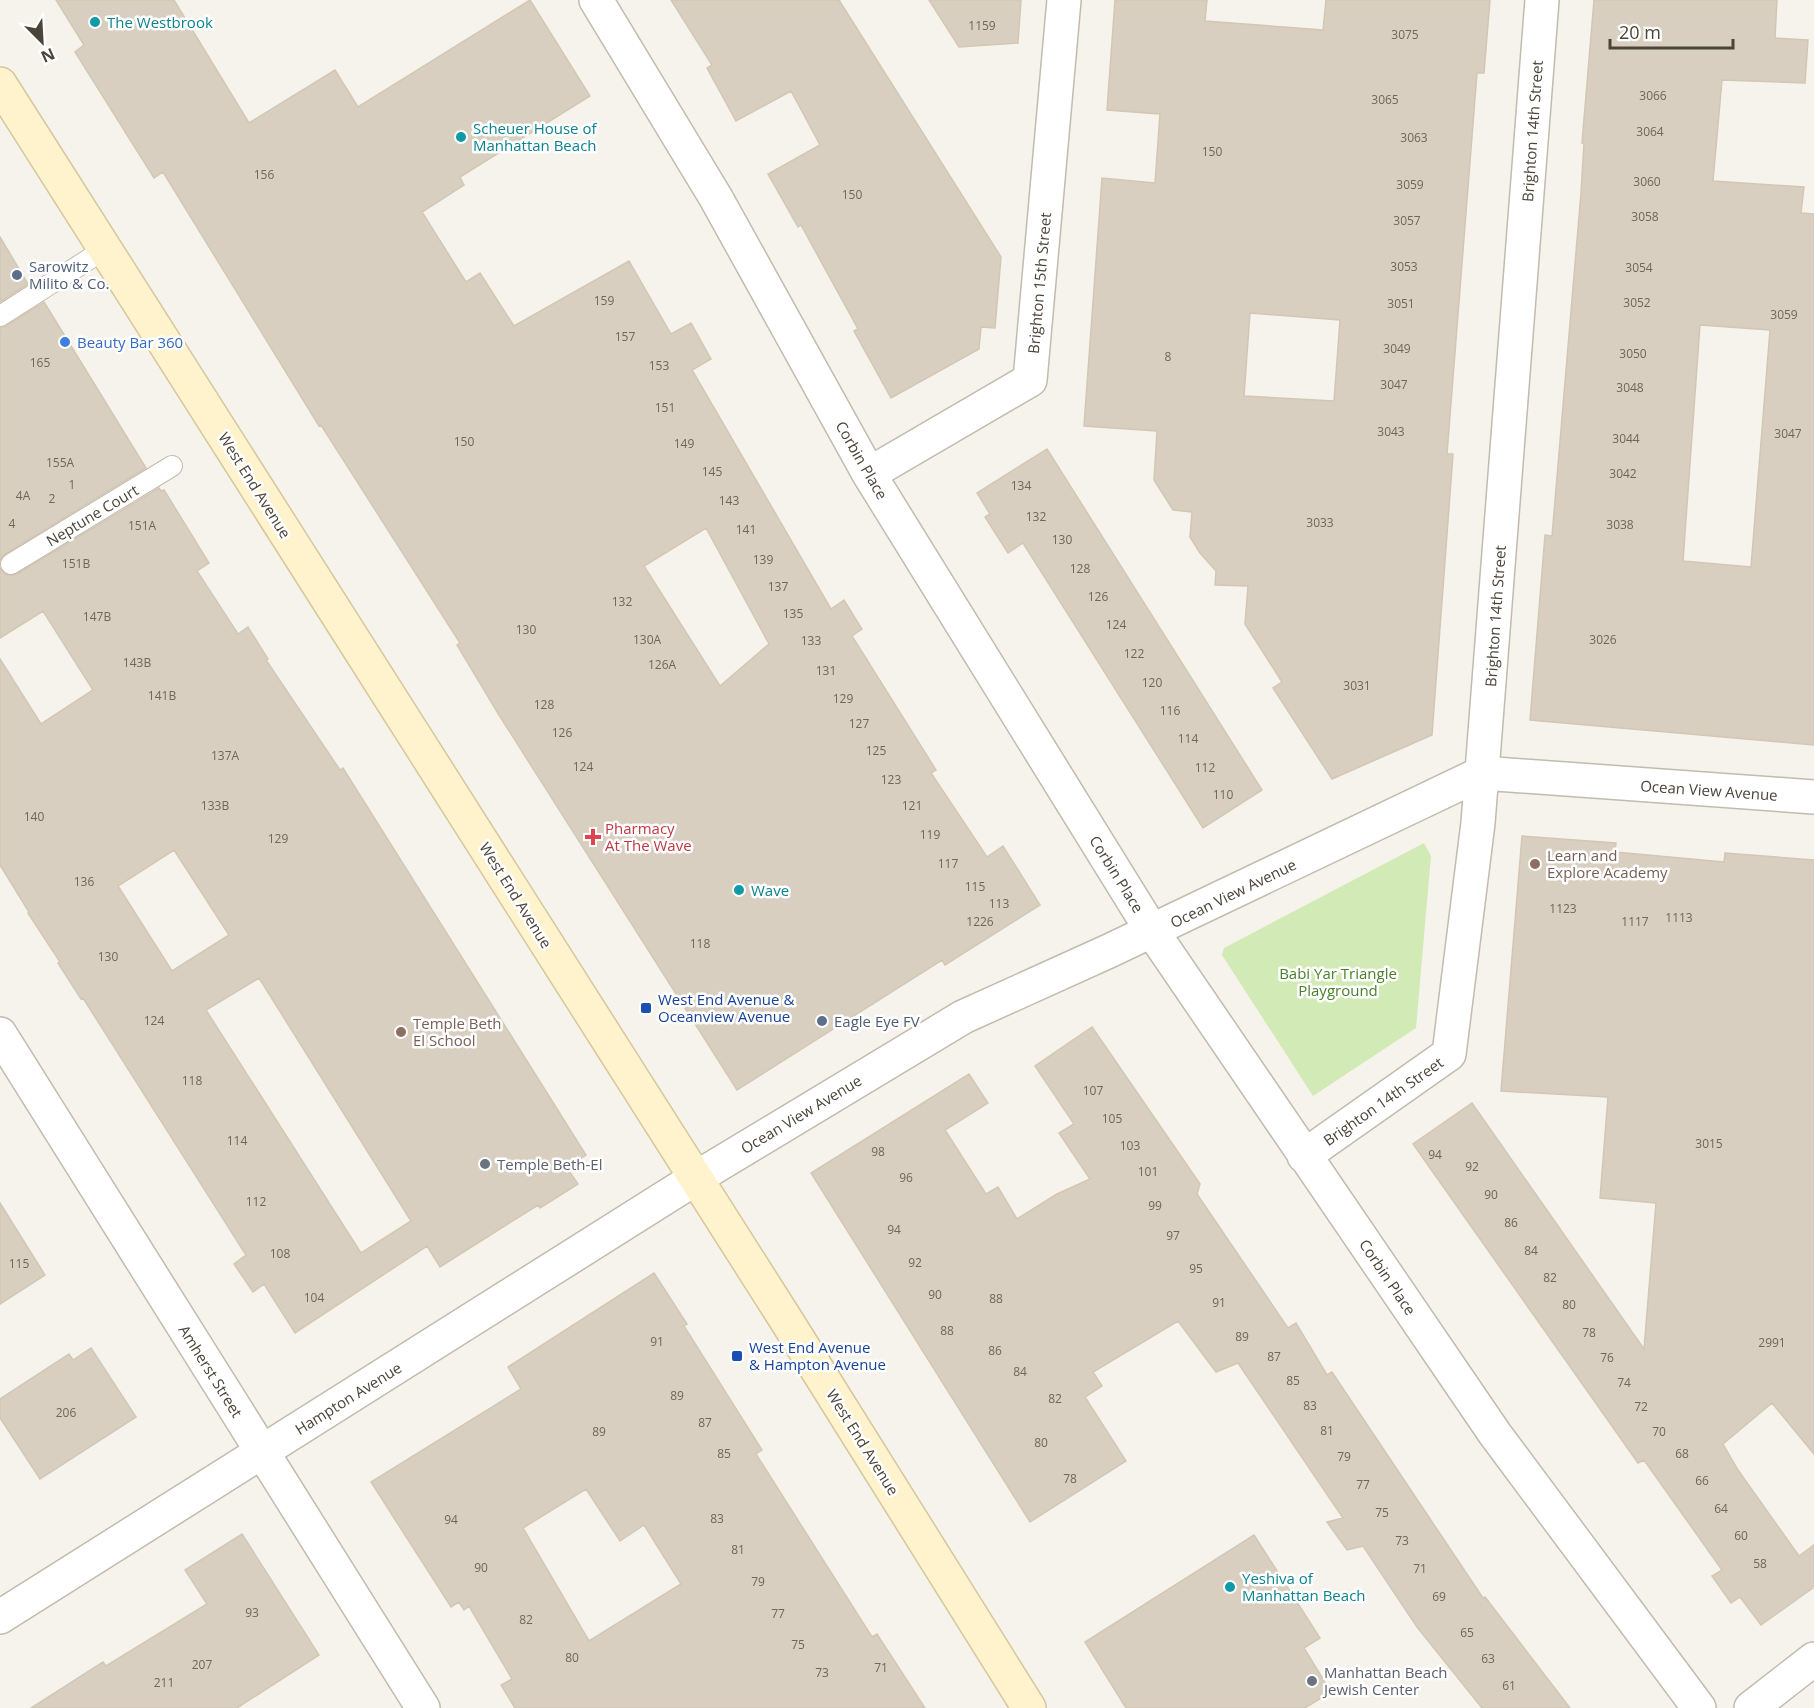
<svg xmlns="http://www.w3.org/2000/svg" width="1814" height="1708" font-family="'Open Sans',sans-serif">
<style>
.green{fill:#d2eab5}
.building{fill:#d8cfc1;stroke:#d3c7b4;stroke-width:1.5;fill-rule:evenodd}
.lines{fill:none;stroke-linecap:round;stroke-linejoin:round}
.lane-casing{stroke:#c2bbae;stroke-width:22}
.street-casing{stroke:#c2bbae;stroke-width:36}
.secondary-casing{stroke:#d6c79b;stroke-width:36}
.lane{stroke:#fff;stroke-width:20}
.street{stroke:#fff;stroke-width:33}
.secondary{stroke:#fff3cd;stroke-width:33}
.culture-dot{fill:#0f9aa8;stroke:#fff;stroke-width:2}
.service-dot{fill:#5c6f8a;stroke:#fff;stroke-width:2}
.shop-dot{fill:#3f7fe0;stroke:#fff;stroke-width:2}
.health-dot{fill:#e0444e;stroke:#fff;stroke-width:2}
.education-dot{fill:#8d6e63;stroke:#fff;stroke-width:2}
.transit-dot{fill:#1a4fb4;stroke:#fff;stroke-width:2}
.worship-dot{fill:#6b7280;stroke:#fff;stroke-width:2}
.labels{text-anchor:middle;dominant-baseline:central;stroke-width:5;stroke-linejoin:round;paint-order:stroke}
.number-label{font-size:12px;fill:#6e675b}
.culture-label{font-size:15px;fill:#0d838f;stroke:#fff;text-anchor:start}
.street-label{font-size:15px;fill:#4b4439;stroke:#fff}
.service-label{font-size:15px;fill:#4e5e75;stroke:#fff;text-anchor:start}
.shop-label{font-size:15px;fill:#366cbe;stroke:#fff;text-anchor:start}
.health-label{font-size:15px;fill:#be3a42;stroke:#fff;text-anchor:start}
.education-label{font-size:15px;fill:#785e54;stroke:#fff;text-anchor:start}
.park-label{font-size:15px;fill:#4a7f2a;stroke:#fff}
.transit-label{font-size:15px;fill:#164399;stroke:#fff;text-anchor:start}
.worship-label{font-size:15px;fill:#5b616d;stroke:#fff;text-anchor:start}
</style>
<rect width="100%" height="100%" fill="#f6f3ec"/>
<path class="green" d="M 1424,843 L 1431,856 L 1416,1028 L 1313,1096 L 1222,955 L 1224,948 Z"/>
<path class="building" d="M 56,0 L 174,0 L 249,123 L 335,70 L 358,107 L 530,0 L 590,96 L 460,177 L 464,185 L 422,212 L 466,282 L 480,273 L 514,326 L 629,261 L 671,334 L 691,323 L 711,359 L 692,370 L 831,609 L 844,600 L 862,629 L 852,636 L 936,770 L 931,773 L 987,857 L 1003,846 L 1040,905 L 945,965 L 942,960 L 737,1090 L 499,715 L 457,645 L 460,643 L 321,425 L 319,426 L 163,172 L 154,178 L 75,52 L 84,45 ZM 706,528 L 769,644 L 720,686 L 644,566 Z
M 671,0 L 839,0 L 1001,257 L 995,328 L 981,327 L 979,349 L 891,398 L 854,331 L 858,329 L 801,225 L 798,227 L 768,174 L 820,145 L 791,91 L 736,121 L 707,68 L 712,65 Z
M 929,0 L 1021,0 L 1018,43 L 959,47 Z
M 1115,0 L 1207,0 L 1205,21 L 1323,30 L 1326,0 L 1490,0 L 1484,73 L 1477,73 L 1447,454 L 1453,454 L 1432,735 L 1332,779 L 1273,688 L 1282,682 L 1245,624 L 1248,586 L 1215,585 L 1216,571 L 1200,553 L 1190,537 L 1192,512 L 1173,510 L 1154,480 L 1157,431 L 1084,426 L 1102,178 L 1155,183 L 1160,114 L 1107,110 ZM 1250,313 L 1340,320 L 1334,401 L 1244,396 Z
M 1594,0 L 1777,0 L 1775,38 L 1808,40 L 1805,83 L 1722,80 L 1713,181 L 1804,187 L 1801,213 L 1814,214 L 1814,745 L 1530,720 L 1545,535 L 1552,536 L 1581,193 L 1584,143 L 1582,143 ZM 1700,325 L 1770,330 L 1751,567 L 1683,561 Z
M 0,237 L 28,284 L 0,302 Z
M 44,302 L 146,468 L 5,554 L 0,560 L 0,328 L 6,326 Z
M 1047,449 L 1262,790 L 1203,828 L 1023,543 L 1008,553 L 985,517 L 990,514 L 977,493 Z
M 159,488 L 161,491 L 164,490 L 209,563 L 197,571 L 238,634 L 248,627 L 268,659 L 266,660 L 340,770 L 343,768 L 586,1155 L 567,1168 L 578,1184 L 540,1208 L 538,1205 L 440,1267 L 427,1246 L 295,1333 L 264,1284 L 253,1292 L 234,1264 L 246,1255 L 83,998 L 81,999 L 58,963 L 60,962 L 28,913 L 29,912 L 0,865 L 0,659 L 41,724 L 93,690 L 43,611 L 0,638 L 0,568 L 6,575 L 17,574 ZM 174,850 L 229,935 L 172,971 L 118,886 ZM 259,978 L 411,1221 L 361,1253 L 206,1010 Z
M 1522,836 L 1616,843 L 1615,852 L 1724,862 L 1725,853 L 1814,860 L 1814,1454 L 1772,1403 L 1723,1444 L 1738,1470 L 1799,1556 L 1814,1545 L 1814,1587 L 1761,1625 L 1740,1597 L 1731,1603 L 1712,1576 L 1722,1570 L 1644,1460 L 1638,1463 L 1413,1144 L 1472,1103 L 1644,1349 L 1656,1203 L 1600,1198 L 1608,1097 L 1501,1091 Z
M 1092,1027 L 1200,1184 L 1197,1194 L 1288,1328 L 1296,1323 L 1327,1375 L 1332,1372 L 1483,1598 L 1485,1597 L 1570,1708 L 1482,1708 L 1417,1627 L 1363,1546 L 1347,1550 L 1327,1522 L 1343,1518 L 1238,1363 L 1216,1372 L 1178,1321 L 1093,1372 L 1102,1386 L 1085,1397 L 1126,1461 L 1030,1522 L 811,1173 L 969,1074 L 988,1103 L 945,1130 L 986,1194 L 998,1187 L 1017,1219 L 1057,1194 L 1090,1179 L 1059,1133 L 1074,1124 L 1035,1066 Z
M 0,1203 L 45,1275 L 0,1304 Z
M 654,1273 L 687,1324 L 684,1326 L 762,1450 L 756,1454 L 872,1637 L 877,1634 L 925,1708 L 515,1708 L 501,1685 L 512,1679 L 469,1606 L 464,1610 L 459,1602 L 451,1607 L 371,1482 L 521,1389 L 508,1367 ZM 586,1489 L 620,1541 L 644,1525 L 681,1584 L 589,1641 L 523,1528 Z
M 91,1348 L 136,1417 L 40,1479 L 0,1418 L 0,1399 L 69,1354 L 73,1360 Z
M 242,1534 L 319,1655 L 237,1708 L 31,1708 L 103,1662 L 106,1666 L 207,1604 L 185,1570 Z
M 1254,1535 L 1320,1638 L 1304,1648 L 1331,1692 L 1305,1708 L 1126,1708 L 1085,1642 Z"/>
<g class="lines">
<g class="lane-casing">
<path id="lane" d="M 0,316 L 105,249
M 11,564 L 172,466"/>
</g>
<g class="street-casing">
<path id="street" d="M 596,0 L 716,198 L 869,474 L 1152,931 L 1495,1434 L 1699,1708
M 869,474 L 1030,380 L 1064,0
M 0,1034 L 423,1708
M 1304,1156 L 1449,1054 L 1478,823 L 1542,0
M 0,1617 L 696,1178 L 963,1017 L 1109,951 L 1482,773 L 1814,797
M 1751,1708 L 1814,1659"/>
</g>
<g class="secondary-casing">
<path id="secondary" d="M 0,84 L 788,1323 L 1029,1708"/>
</g>
<use href="#lane" class="lane"/>
<use href="#street" class="street"/>
<use href="#secondary" class="secondary"/>
</g>
<g class="culture-dot">
<circle cx="95" cy="22" r="6"/>
<circle cx="461" cy="137" r="6"/>
<circle cx="739" cy="890" r="6"/>
<circle cx="1230" cy="1587" r="6"/>
</g>
<g class="service-dot">
<circle cx="17" cy="275" r="6"/>
<circle cx="822" cy="1021" r="6"/>
</g>
<circle class="shop-dot" cx="65" cy="342" r="6"/>
<path class="health-dot" d="M590 828h6v6h6v6h-6v6h-6v-6h-6v-6h6z"/>
<g class="education-dot">
<circle cx="1535" cy="864" r="6"/>
<circle cx="401" cy="1032" r="6"/>
</g>
<g class="transit-dot">
<rect x="640" y="1002" width="12" height="12" rx="3"/>
<rect x="731" y="1350" width="12" height="12" rx="3"/>
</g>
<g class="worship-dot">
<circle cx="485" cy="1164" r="6"/>
<circle cx="1312" cy="1681" r="6"/>
</g>
<g class="labels">
<g class="number-label">
<text x="982" y="25">1159</text>
<text x="1405" y="34">3075</text>
<text x="1653" y="95">3066</text>
<text x="1385" y="99">3065</text>
<text x="1650" y="131">3064</text>
<text x="1414" y="137">3063</text>
<text x="1212" y="151">150</text>
<text x="264" y="174">156</text>
<text x="1647" y="181">3060</text>
<text x="1410" y="184">3059</text>
<text x="852" y="194">150</text>
<text x="1645" y="216">3058</text>
<text x="1407" y="220">3057</text>
<text x="1404" y="266">3053</text>
<text x="1639" y="267">3054</text>
<text x="604" y="300">159</text>
<text x="1637" y="302">3052</text>
<text x="1401" y="303">3051</text>
<text x="1784" y="314">3059</text>
<text x="625" y="336">157</text>
<text x="1397" y="348">3049</text>
<text x="1633" y="353">3050</text>
<text x="1168" y="356">8</text>
<text x="40" y="362">165</text>
<text x="659" y="365">153</text>
<text x="1394" y="384">3047</text>
<text x="1630" y="387">3048</text>
<text x="665" y="407">151</text>
<text x="1391" y="431">3043</text>
<text x="1788" y="433">3047</text>
<text x="1626" y="438">3044</text>
<text x="464" y="441">150</text>
<text x="684" y="443">149</text>
<text x="60" y="462">155A</text>
<text x="712" y="471">145</text>
<text x="1623" y="473">3042</text>
<text x="72" y="484">1</text>
<text x="1021" y="485">134</text>
<text x="23" y="495">4A</text>
<text x="52" y="498">2</text>
<text x="729" y="500">143</text>
<text x="1036" y="516">132</text>
<text x="1320" y="522">3033</text>
<text x="12" y="523">4</text>
<text x="1620" y="524">3038</text>
<text x="142" y="525">151A</text>
<text x="746" y="529">141</text>
<text x="1062" y="539">130</text>
<text x="763" y="559">139</text>
<text x="76" y="563">151B</text>
<text x="1080" y="568">128</text>
<text x="778" y="586">137</text>
<text x="1098" y="596">126</text>
<text x="622" y="601">132</text>
<text x="793" y="613">135</text>
<text x="97" y="616">147B</text>
<text x="1116" y="624">124</text>
<text x="526" y="629">130</text>
<text x="647" y="639">130A</text>
<text x="1603" y="639">3026</text>
<text x="811" y="640">133</text>
<text x="1134" y="653">122</text>
<text x="137" y="662">143B</text>
<text x="662" y="664">126A</text>
<text x="826" y="670">131</text>
<text x="1152" y="682">120</text>
<text x="1357" y="685">3031</text>
<text x="162" y="695">141B</text>
<text x="843" y="698">129</text>
<text x="544" y="704">128</text>
<text x="1170" y="710">116</text>
<text x="859" y="723">127</text>
<text x="562" y="732">126</text>
<text x="1188" y="738">114</text>
<text x="876" y="750">125</text>
<text x="225" y="755">137A</text>
<text x="583" y="766">124</text>
<text x="1205" y="767">112</text>
<text x="891" y="779">123</text>
<text x="1223" y="794">110</text>
<text x="215" y="805">133B</text>
<text x="912" y="805">121</text>
<text x="34" y="816">140</text>
<text x="930" y="834">119</text>
<text x="278" y="838">129</text>
<text x="948" y="863">117</text>
<text x="84" y="881">136</text>
<text x="975" y="886">115</text>
<text x="999" y="903">113</text>
<text x="1563" y="908">1123</text>
<text x="1679" y="917">1113</text>
<text x="980" y="921">1226</text>
<text x="1635" y="921">1117</text>
<text x="700" y="943">118</text>
<text x="108" y="956">130</text>
<text x="154" y="1020">124</text>
<text x="192" y="1080">118</text>
<text x="1093" y="1090">107</text>
<text x="1112" y="1118">105</text>
<text x="237" y="1140">114</text>
<text x="1709" y="1143">3015</text>
<text x="1130" y="1145">103</text>
<text x="878" y="1151">98</text>
<text x="1435" y="1154">94</text>
<text x="1472" y="1166">92</text>
<text x="1148" y="1171">101</text>
<text x="906" y="1177">96</text>
<text x="1491" y="1194">90</text>
<text x="256" y="1201">112</text>
<text x="1155" y="1205">99</text>
<text x="1511" y="1222">86</text>
<text x="894" y="1229">94</text>
<text x="1173" y="1235">97</text>
<text x="1531" y="1250">84</text>
<text x="280" y="1253">108</text>
<text x="915" y="1262">92</text>
<text x="19" y="1263">115</text>
<text x="1196" y="1268">95</text>
<text x="1550" y="1277">82</text>
<text x="935" y="1294">90</text>
<text x="314" y="1297">104</text>
<text x="996" y="1298">88</text>
<text x="1219" y="1302">91</text>
<text x="1569" y="1304">80</text>
<text x="947" y="1330">88</text>
<text x="1589" y="1332">78</text>
<text x="1242" y="1336">89</text>
<text x="657" y="1341">91</text>
<text x="1772" y="1342">2991</text>
<text x="995" y="1350">86</text>
<text x="1274" y="1356">87</text>
<text x="1607" y="1357">76</text>
<text x="1020" y="1371">84</text>
<text x="1293" y="1380">85</text>
<text x="1624" y="1382">74</text>
<text x="677" y="1395">89</text>
<text x="1055" y="1398">82</text>
<text x="1310" y="1405">83</text>
<text x="1641" y="1406">72</text>
<text x="66" y="1412">206</text>
<text x="705" y="1422">87</text>
<text x="1327" y="1430">81</text>
<text x="599" y="1431">89</text>
<text x="1659" y="1431">70</text>
<text x="1041" y="1442">80</text>
<text x="724" y="1453">85</text>
<text x="1682" y="1453">68</text>
<text x="1344" y="1456">79</text>
<text x="1070" y="1478">78</text>
<text x="1702" y="1480">66</text>
<text x="1363" y="1484">77</text>
<text x="1721" y="1508">64</text>
<text x="1382" y="1512">75</text>
<text x="717" y="1518">83</text>
<text x="451" y="1519">94</text>
<text x="1741" y="1535">60</text>
<text x="1402" y="1540">73</text>
<text x="738" y="1549">81</text>
<text x="1760" y="1563">58</text>
<text x="481" y="1567">90</text>
<text x="1420" y="1568">71</text>
<text x="758" y="1581">79</text>
<text x="1439" y="1596">69</text>
<text x="252" y="1612">93</text>
<text x="778" y="1613">77</text>
<text x="526" y="1619">82</text>
<text x="1467" y="1632">65</text>
<text x="798" y="1644">75</text>
<text x="572" y="1657">80</text>
<text x="1488" y="1658">63</text>
<text x="202" y="1664">207</text>
<text x="881" y="1667">71</text>
<text x="822" y="1672">73</text>
<text x="164" y="1682">211</text>
<text x="1509" y="1685">61</text>
</g>
<g class="culture-label">
<text x="107" y="22">The Westbrook</text>
<text x="473" y="128">Scheuer House of<tspan x="473" dy="17">Manhattan Beach</tspan></text>
<text x="751" y="890">Wave</text>
<text x="1242" y="1578">Yeshiva of<tspan x="1242" dy="17">Manhattan Beach</tspan></text>
</g>
<g class="street-label">
<text transform="translate(1532 131) rotate(-86)">Brighton 14th Street</text>
<text transform="translate(1039 283) rotate(-85)">Brighton 15th Street</text>
<text transform="translate(862 460) rotate(60)">Corbin Place</text>
<text transform="translate(255 485) rotate(58)">West End Avenue</text>
<text transform="translate(92 515) rotate(-31)">Neptune Court</text>
<text transform="translate(1495 616) rotate(-86)">Brighton 14th Street</text>
<text transform="translate(1709 790) rotate(4)">Ocean View Avenue</text>
<text transform="translate(1117 874) rotate(58)">Corbin Place</text>
<text transform="translate(1233 893) rotate(-26)">Ocean View Avenue</text>
<text transform="translate(516 895) rotate(58)">West End Avenue</text>
<text transform="translate(1383 1101) rotate(-35)">Brighton 14th Street</text>
<text transform="translate(801 1114) rotate(-31)">Ocean View Avenue</text>
<text transform="translate(1388 1277) rotate(56)">Corbin Place</text>
<text transform="translate(211 1371) rotate(58)">Amherst Street</text>
<text transform="translate(348 1398) rotate(-32)">Hampton Avenue</text>
<text transform="translate(863 1442) rotate(58)">West End Avenue</text>
</g>
<g class="service-label">
<text x="29" y="266">Sarowitz<tspan x="29" dy="17">Milito &amp; Co.</tspan></text>
<text x="834" y="1021">Eagle Eye FV</text>
</g>
<g class="shop-label">
<text x="77" y="342">Beauty Bar 360</text>
</g>
<g class="health-label">
<text x="605" y="828">Pharmacy<tspan x="605" dy="17">At The Wave</tspan></text>
</g>
<g class="education-label">
<text x="1547" y="855">Learn and<tspan x="1547" dy="17">Explore Academy</tspan></text>
<text x="413" y="1023">Temple Beth<tspan x="413" dy="17">El School</tspan></text>
</g>
<g class="park-label">
<text x="1338" y="973">Babi Yar Triangle<tspan x="1338" dy="17">Playground</tspan></text>
</g>
<g class="transit-label">
<text x="658" y="999">West End Avenue &amp;<tspan x="658" dy="17">Oceanview Avenue</tspan></text>
<text x="749" y="1347">West End Avenue<tspan x="749" dy="17">&amp; Hampton Avenue</tspan></text>
</g>
<g class="worship-label">
<text x="497" y="1164">Temple Beth-El</text>
<text x="1324" y="1672">Manhattan Beach<tspan x="1324" dy="17">Jewish Center</tspan></text>
</g>
</g>
<g transform="translate(42 42) rotate(156)" stroke="#ffffff" stroke-width="4.5" paint-order="stroke">
<path d="M0-4.5L10 22L0 15L-10 22Z" fill="#4b4439"/>
<text y="-9" font-size="16" font-weight="bold" text-anchor="middle" fill="#4b4439">N</text>
</g>
<path d="M1610 39v9h123v-9" fill="none" stroke="#4b4439" stroke-width="3"/>
<text x="1619" y="39" font-size="18" fill="#4b4439" stroke="#ffffff" stroke-width="4.5" paint-order="stroke">20 m</text>
</svg>
